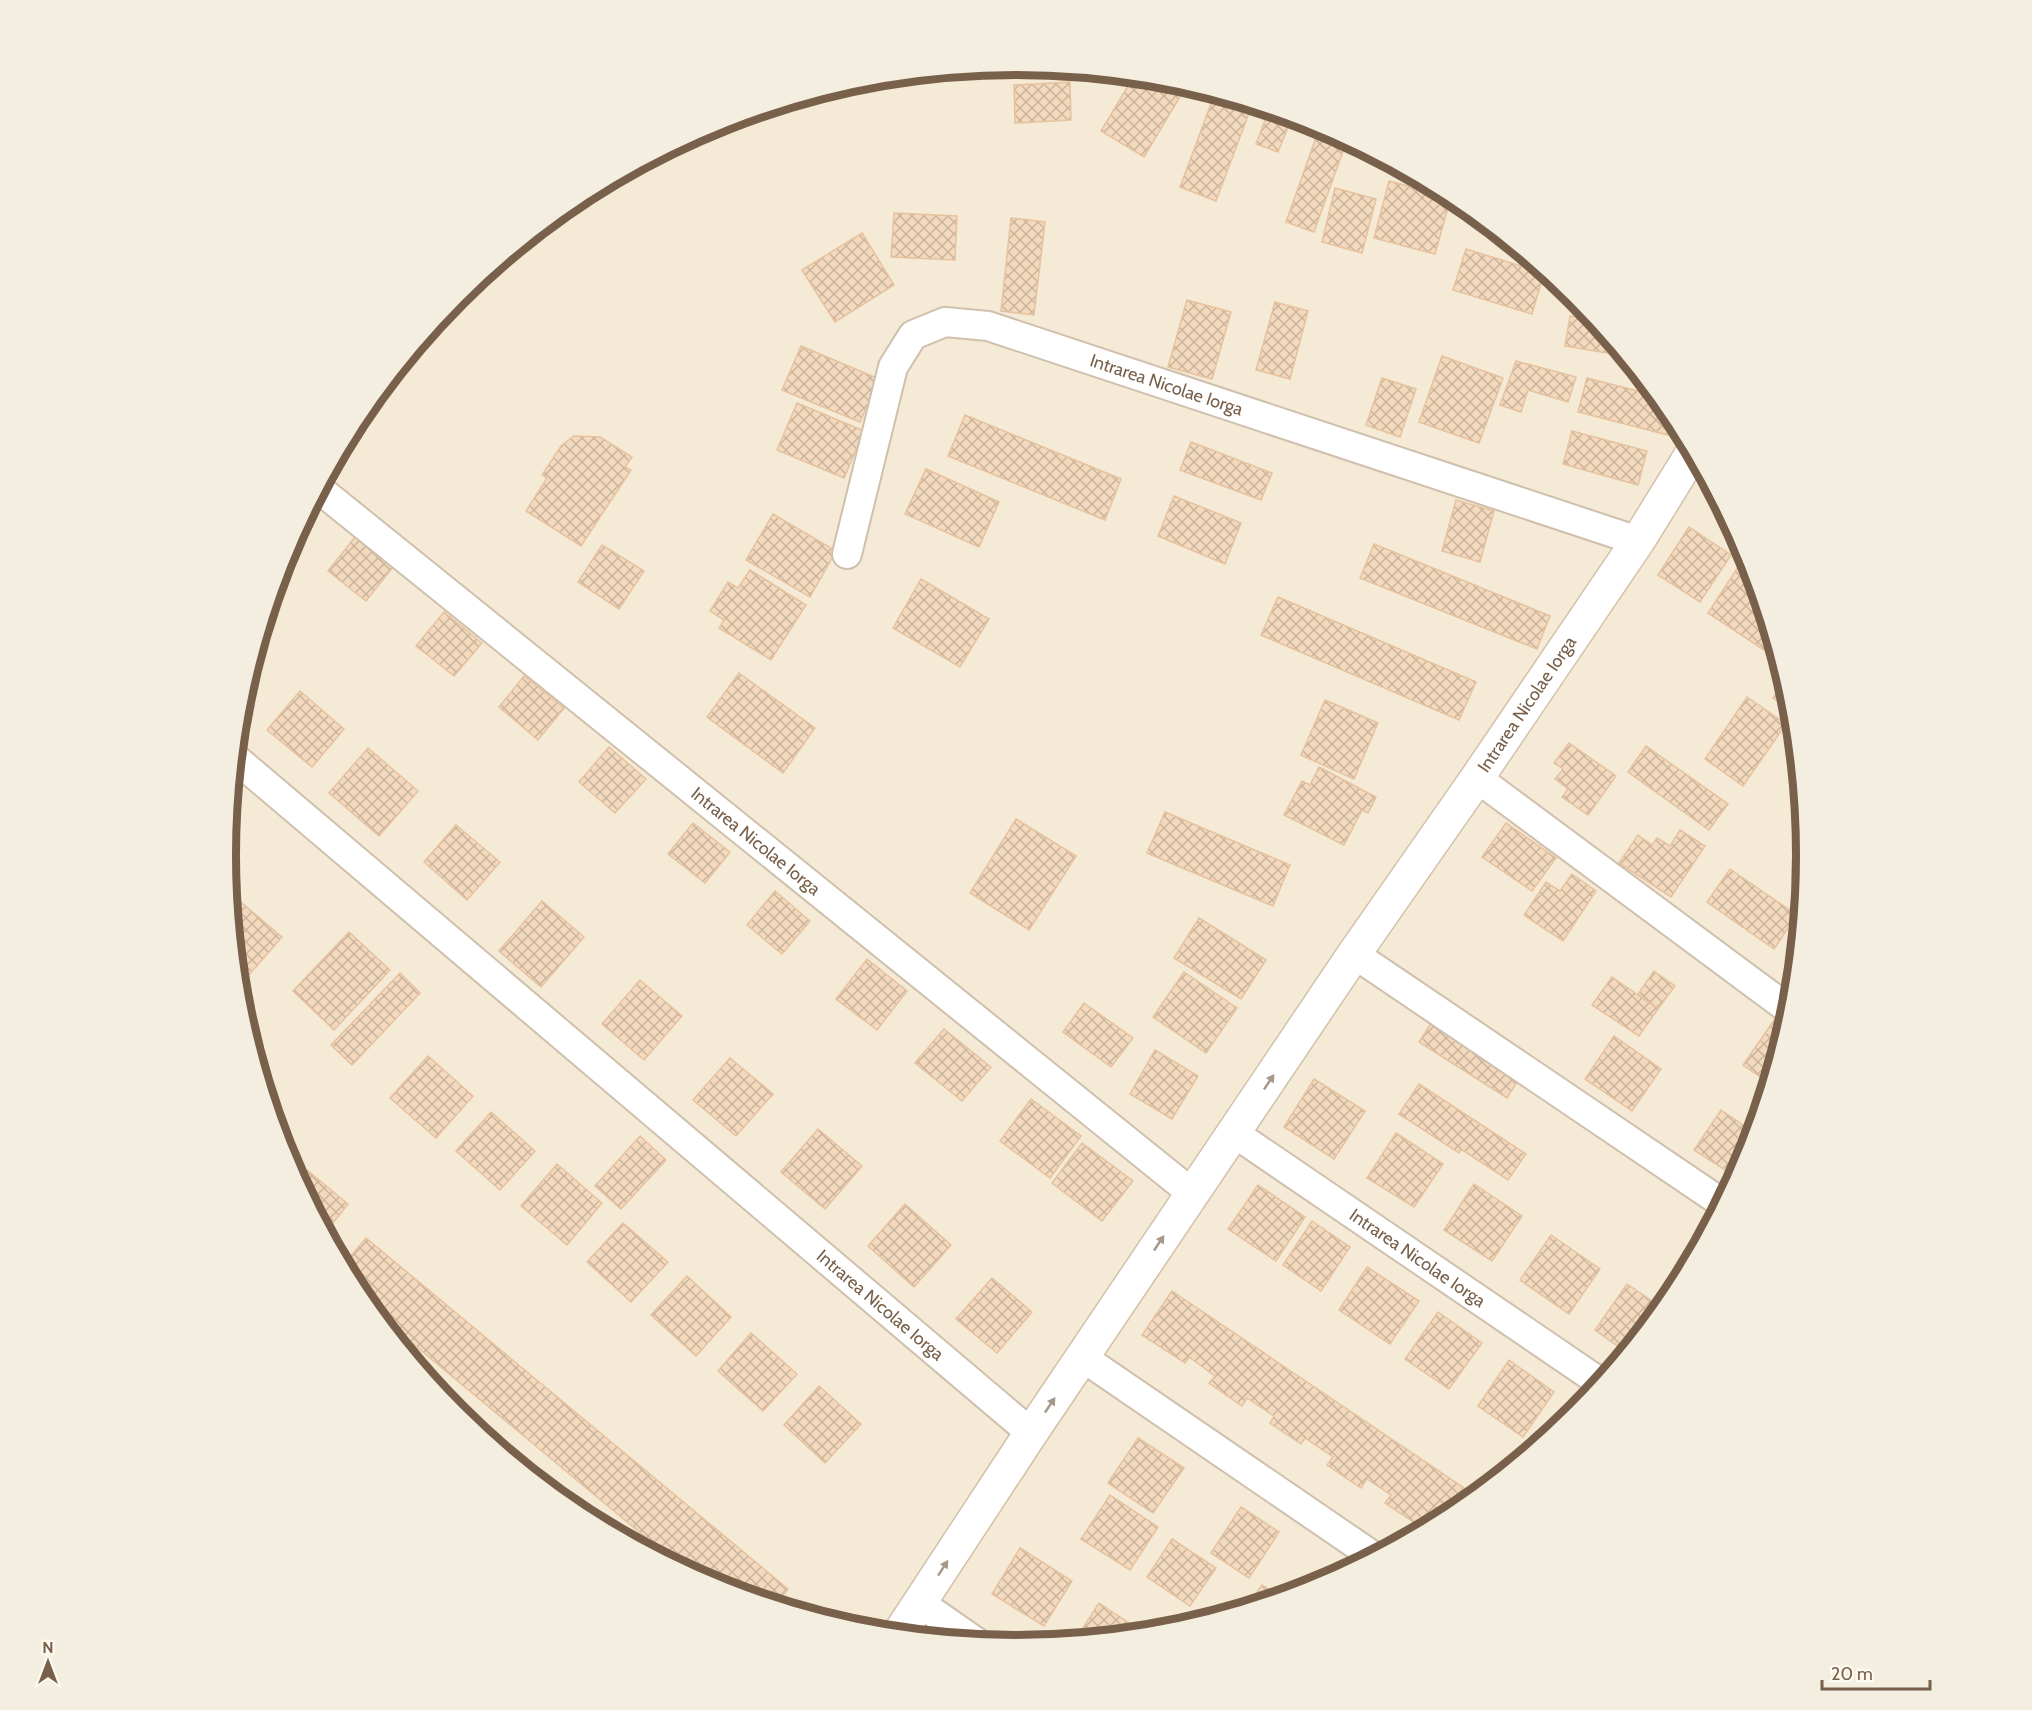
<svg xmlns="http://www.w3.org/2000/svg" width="2032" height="1710" font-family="Cabin,sans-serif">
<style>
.residential{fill:#f5ead5}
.building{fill:url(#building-cross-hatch);stroke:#e6c29e;stroke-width:1.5}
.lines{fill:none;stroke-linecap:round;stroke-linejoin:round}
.street-casing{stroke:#cfc0ad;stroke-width:32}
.secondary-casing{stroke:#d2c1aa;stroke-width:36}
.street{stroke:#fff;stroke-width:28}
.secondary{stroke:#fff;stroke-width:33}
.oneway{fill:#a7988a}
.labels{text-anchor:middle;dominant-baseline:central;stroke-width:5;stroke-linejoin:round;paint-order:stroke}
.street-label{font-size:18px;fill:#78604b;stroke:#fffaee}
.rim{fill:none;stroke:#78604b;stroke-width:8}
</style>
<defs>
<pattern id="building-cross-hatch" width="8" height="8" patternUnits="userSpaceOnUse" patternTransform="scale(1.5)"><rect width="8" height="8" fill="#f3dabe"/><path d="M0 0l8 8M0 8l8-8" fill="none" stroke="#cab49c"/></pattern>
</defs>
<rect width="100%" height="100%" fill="#fdf7e7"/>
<path class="residential" d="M228 855a788 788 0 1 1 1576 0a788 788 0 1 1-1576 0Z"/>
<path class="building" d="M 1134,76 L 1171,80 L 1187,85 L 1144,157 L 1101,131 Z
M 1070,82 L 1071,120 L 1015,123 L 1014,85 Z
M 1215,93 L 1252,105 L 1216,201 L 1180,187 Z
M 1269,110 L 1292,117 L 1278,152 L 1256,144 Z
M 1320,126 L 1347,140 L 1314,232 L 1286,222 Z
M 1363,149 L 1401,169 L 1400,172 L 1360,158 Z
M 1389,181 L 1451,197 L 1435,254 L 1374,238 Z
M 1335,188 L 1376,199 L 1362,253 L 1322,242 Z
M 894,213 L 957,216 L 955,260 L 891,257 Z
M 1011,218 L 1045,222 L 1034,315 L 1001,311 Z
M 862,233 L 894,285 L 835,322 L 802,270 Z
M 1466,249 L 1544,273 L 1532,314 L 1453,290 Z
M 1187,300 L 1231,312 L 1212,379 L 1168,367 Z
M 1275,302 L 1308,311 L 1290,379 L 1256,370 Z
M 1570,316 L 1595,320 L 1624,356 L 1565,346 Z
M 801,346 L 879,379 L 860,422 L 782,390 Z
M 1442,356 L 1503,378 L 1479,443 L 1419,422 Z
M 1516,361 L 1576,377 L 1568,402 L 1528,390 L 1521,412 L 1500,405 Z
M 1382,378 L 1416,389 L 1400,437 L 1366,425 Z
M 1587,378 L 1657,396 L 1673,416 L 1668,435 L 1578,412 Z
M 797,403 L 864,431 L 844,478 L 777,450 Z
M 965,415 L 1121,479 L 1105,520 L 948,456 Z
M 1572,431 L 1647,451 L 1638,485 L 1563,464 Z
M 574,436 L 600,437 L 632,457 L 625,467 L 631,470 L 581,546 L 526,511 L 547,478 L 542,475 L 561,446 Z
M 1191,442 L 1272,473 L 1261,500 L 1180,470 Z
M 926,469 L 999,502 L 979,547 L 905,514 Z
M 1174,496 L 1241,523 L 1225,564 L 1158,536 Z
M 1456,500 L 1494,511 L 1480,562 L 1442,551 Z
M 773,514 L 836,551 L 810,597 L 746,560 Z
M 1689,527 L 1731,555 L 1700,602 L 1658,575 Z
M 355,537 L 393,567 L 366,601 L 328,571 Z
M 1374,544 L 1550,616 L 1537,649 L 1360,578 Z
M 602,545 L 644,571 L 619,609 L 578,582 Z
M 1740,564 L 1752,572 L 1779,660 L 1708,613 Z
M 750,570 L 806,605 L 771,660 L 719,628 L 724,620 L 710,611 L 728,582 L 738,588 Z
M 921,579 L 989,619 L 960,667 L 893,628 Z
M 1278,597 L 1476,682 L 1459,720 L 1261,635 Z
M 444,612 L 482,643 L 454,676 L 416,646 Z
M 739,673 L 815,728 L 783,773 L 707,717 Z
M 524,676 L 564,708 L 538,740 L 499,707 Z
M 1785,680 L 1791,701 L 1792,711 L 1773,698 Z
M 300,691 L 344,729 L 312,767 L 267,730 Z
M 1747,697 L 1786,724 L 1743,786 L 1705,759 Z
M 1325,700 L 1378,723 L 1354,779 L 1301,755 Z
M 1569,743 L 1616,776 L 1588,815 L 1562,797 L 1568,789 L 1555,779 L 1563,769 L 1554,763 Z
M 1646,746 L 1728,804 L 1709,830 L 1628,772 Z
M 609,747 L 646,779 L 615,813 L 579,782 Z
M 368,748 L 418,791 L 379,836 L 329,793 Z
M 1319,767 L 1376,797 L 1368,813 L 1362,810 L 1344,845 L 1284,815 L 1302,781 L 1310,785 Z
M 1165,812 L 1290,865 L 1273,906 L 1147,853 Z
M 1016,819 L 1076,856 L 1029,930 L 970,893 Z
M 693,823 L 730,852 L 705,883 L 668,854 Z
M 1506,823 L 1556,858 L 1532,891 L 1482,857 Z
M 456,825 L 500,862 L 467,900 L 424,862 Z
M 1680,830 L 1705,846 L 1671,897 L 1619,863 L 1638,835 L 1652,845 L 1657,838 L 1670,846 Z
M 1730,869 L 1797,915 L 1774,949 L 1707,902 Z
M 1572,874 L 1596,891 L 1563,941 L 1524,915 L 1546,882 L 1560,891 Z
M 775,891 L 810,921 L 782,954 L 747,925 Z
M 236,898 L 282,937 L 247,977 L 237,968 L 230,905 Z
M 542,901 L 584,937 L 541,987 L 499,951 Z
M 1199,918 L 1266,960 L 1241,999 L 1174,958 Z
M 349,932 L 390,970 L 334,1030 L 293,991 Z
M 867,959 L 907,991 L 877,1030 L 836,999 Z
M 1654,971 L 1675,986 L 1658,1009 L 1638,994 Z
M 1184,972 L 1237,1008 L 1206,1053 L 1153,1017 Z
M 400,973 L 420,993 L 352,1065 L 331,1045 Z
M 1612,977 L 1658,1009 L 1639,1036 L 1592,1005 Z
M 640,980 L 682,1016 L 644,1060 L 602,1024 Z
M 1084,1003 L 1133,1038 L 1111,1067 L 1063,1032 Z
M 1777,1016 L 1787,1023 L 1769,1083 L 1743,1065 Z
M 1431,1023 L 1519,1079 L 1507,1098 L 1419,1042 Z
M 944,1029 L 991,1067 L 962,1101 L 915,1063 Z
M 1614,1036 L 1661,1069 L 1632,1111 L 1585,1079 Z
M 1155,1050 L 1198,1076 L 1172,1119 L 1130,1094 Z
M 428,1056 L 473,1096 L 436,1138 L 390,1098 Z
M 730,1058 L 773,1094 L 736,1136 L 693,1100 Z
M 1314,1079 L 1365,1111 L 1334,1159 L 1284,1127 Z
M 1419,1084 L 1526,1154 L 1508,1180 L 1461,1149 L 1459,1153 L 1399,1114 Z
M 1031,1099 L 1081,1136 L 1050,1178 L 1000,1141 Z
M 1721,1110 L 1754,1132 L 1746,1158 L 1736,1177 L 1694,1150 Z
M 491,1112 L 535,1151 L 500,1190 L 456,1151 Z
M 818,1129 L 862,1166 L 825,1209 L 781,1172 Z
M 1396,1133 L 1443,1164 L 1414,1207 L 1367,1178 Z
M 640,1136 L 666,1160 L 621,1209 L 595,1186 Z
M 1082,1143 L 1133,1181 L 1102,1221 L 1052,1183 Z
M 557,1164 L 602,1203 L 567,1245 L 521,1206 Z
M 307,1170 L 348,1204 L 326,1232 L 298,1180 Z
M 1474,1184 L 1522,1216 L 1492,1261 L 1444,1230 Z
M 1258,1185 L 1305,1217 L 1276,1261 L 1228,1229 Z
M 905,1204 L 951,1245 L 914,1287 L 868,1246 Z
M 1312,1221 L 1350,1247 L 1321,1291 L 1283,1265 Z
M 623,1223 L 668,1262 L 631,1302 L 587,1262 Z
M 1551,1235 L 1600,1269 L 1569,1314 L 1520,1280 Z
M 366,1238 L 788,1589 L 776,1604 L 713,1585 L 686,1571 L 370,1308 L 359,1294 L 343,1265 Z
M 1367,1267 L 1419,1301 L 1390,1344 L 1339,1310 Z
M 687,1276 L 731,1317 L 696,1356 L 651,1315 Z
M 992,1278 L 1032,1312 L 997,1353 L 956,1319 Z
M 1627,1284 L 1662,1308 L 1626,1352 L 1595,1330 Z
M 1172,1291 L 1464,1488 L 1444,1519 L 1432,1525 L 1423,1519 L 1418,1525 L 1385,1503 L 1391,1495 L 1367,1479 L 1361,1488 L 1327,1465 L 1333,1457 L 1305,1438 L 1301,1444 L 1270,1423 L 1274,1416 L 1247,1398 L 1242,1406 L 1209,1383 L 1215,1376 L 1189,1357 L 1185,1363 L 1142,1335 Z
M 1438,1312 L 1482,1343 L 1449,1389 L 1405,1359 Z
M 751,1333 L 797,1374 L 763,1411 L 718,1371 Z
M 1509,1360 L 1554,1392 L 1523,1437 L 1478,1406 Z
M 819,1386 L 861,1424 L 825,1463 L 784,1425 Z
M 438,1391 L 599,1524 L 577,1512 L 457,1414 Z
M 1138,1438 L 1184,1468 L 1153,1513 L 1108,1483 Z
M 1110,1495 L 1158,1527 L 1130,1570 L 1081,1539 Z
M 1241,1507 L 1279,1532 L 1249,1578 L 1211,1553 Z
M 1172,1539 L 1216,1568 L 1190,1606 L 1147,1577 Z
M 1020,1548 L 1072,1581 L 1044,1626 L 992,1594 Z
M 1262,1585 L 1281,1597 L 1247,1607 Z
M 1099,1603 L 1144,1633 L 1075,1640 Z"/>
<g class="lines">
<g class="street-casing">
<g id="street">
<path id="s1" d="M 319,489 L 1193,1194"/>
<path id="s2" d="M 847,554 L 893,367 L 913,335 L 945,322 L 988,326 L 1638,541"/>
<path id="s3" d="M 235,758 L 1031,1433"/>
<path d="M 1477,778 L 1791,1011"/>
<path d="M 1354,954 L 1722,1203"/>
<path id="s4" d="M 1234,1133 L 1601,1383"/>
<path d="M 1082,1357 L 1373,1556"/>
<path d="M 920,1603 L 976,1642"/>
</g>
</g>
<g class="secondary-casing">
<g id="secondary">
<path id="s5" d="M 899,1634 L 1031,1433 L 1354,954 L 1477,778 L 1638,541 L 1693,452"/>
</g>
</g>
<use href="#street" class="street"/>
<use href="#secondary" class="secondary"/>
</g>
<defs><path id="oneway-solid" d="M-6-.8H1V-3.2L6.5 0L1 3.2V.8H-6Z" transform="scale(1.5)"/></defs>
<g class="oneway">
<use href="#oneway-solid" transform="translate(1269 1082) rotate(-56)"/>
<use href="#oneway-solid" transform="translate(1159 1243) rotate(-56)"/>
<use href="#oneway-solid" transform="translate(1050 1405) rotate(-56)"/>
<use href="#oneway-solid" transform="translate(943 1568) rotate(-57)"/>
</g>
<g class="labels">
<g class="street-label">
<text stroke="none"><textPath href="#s2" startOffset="496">Intrarea Nicolae Iorga</textPath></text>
<text stroke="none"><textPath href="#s5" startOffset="1122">Intrarea Nicolae Iorga</textPath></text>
<text stroke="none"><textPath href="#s1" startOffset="561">Intrarea Nicolae Iorga</textPath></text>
<text stroke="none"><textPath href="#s4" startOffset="222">Intrarea Nicolae Iorga</textPath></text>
<text stroke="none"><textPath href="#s3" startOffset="846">Intrarea Nicolae Iorga</textPath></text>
</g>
</g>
<path d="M0 0H2032V1710H0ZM236 855a780 780 0 1 1 1560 0a780 780 0 1 1-1560 0Z" fill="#f4eee1" fill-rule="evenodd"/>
<path class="rim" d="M236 855a780 780 0 1 1 1560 0a780 780 0 1 1-1560 0Z"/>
<g transform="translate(48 1662)" stroke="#fffaee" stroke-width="4.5" paint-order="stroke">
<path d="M0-4.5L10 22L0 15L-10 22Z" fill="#78604b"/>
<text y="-9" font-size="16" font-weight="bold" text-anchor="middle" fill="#78604b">N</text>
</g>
<path d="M1822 1680v9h108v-9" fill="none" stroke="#78604b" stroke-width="3"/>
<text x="1831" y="1680" font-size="18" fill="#78604b" stroke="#fffaee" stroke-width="4.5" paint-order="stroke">20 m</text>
</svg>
